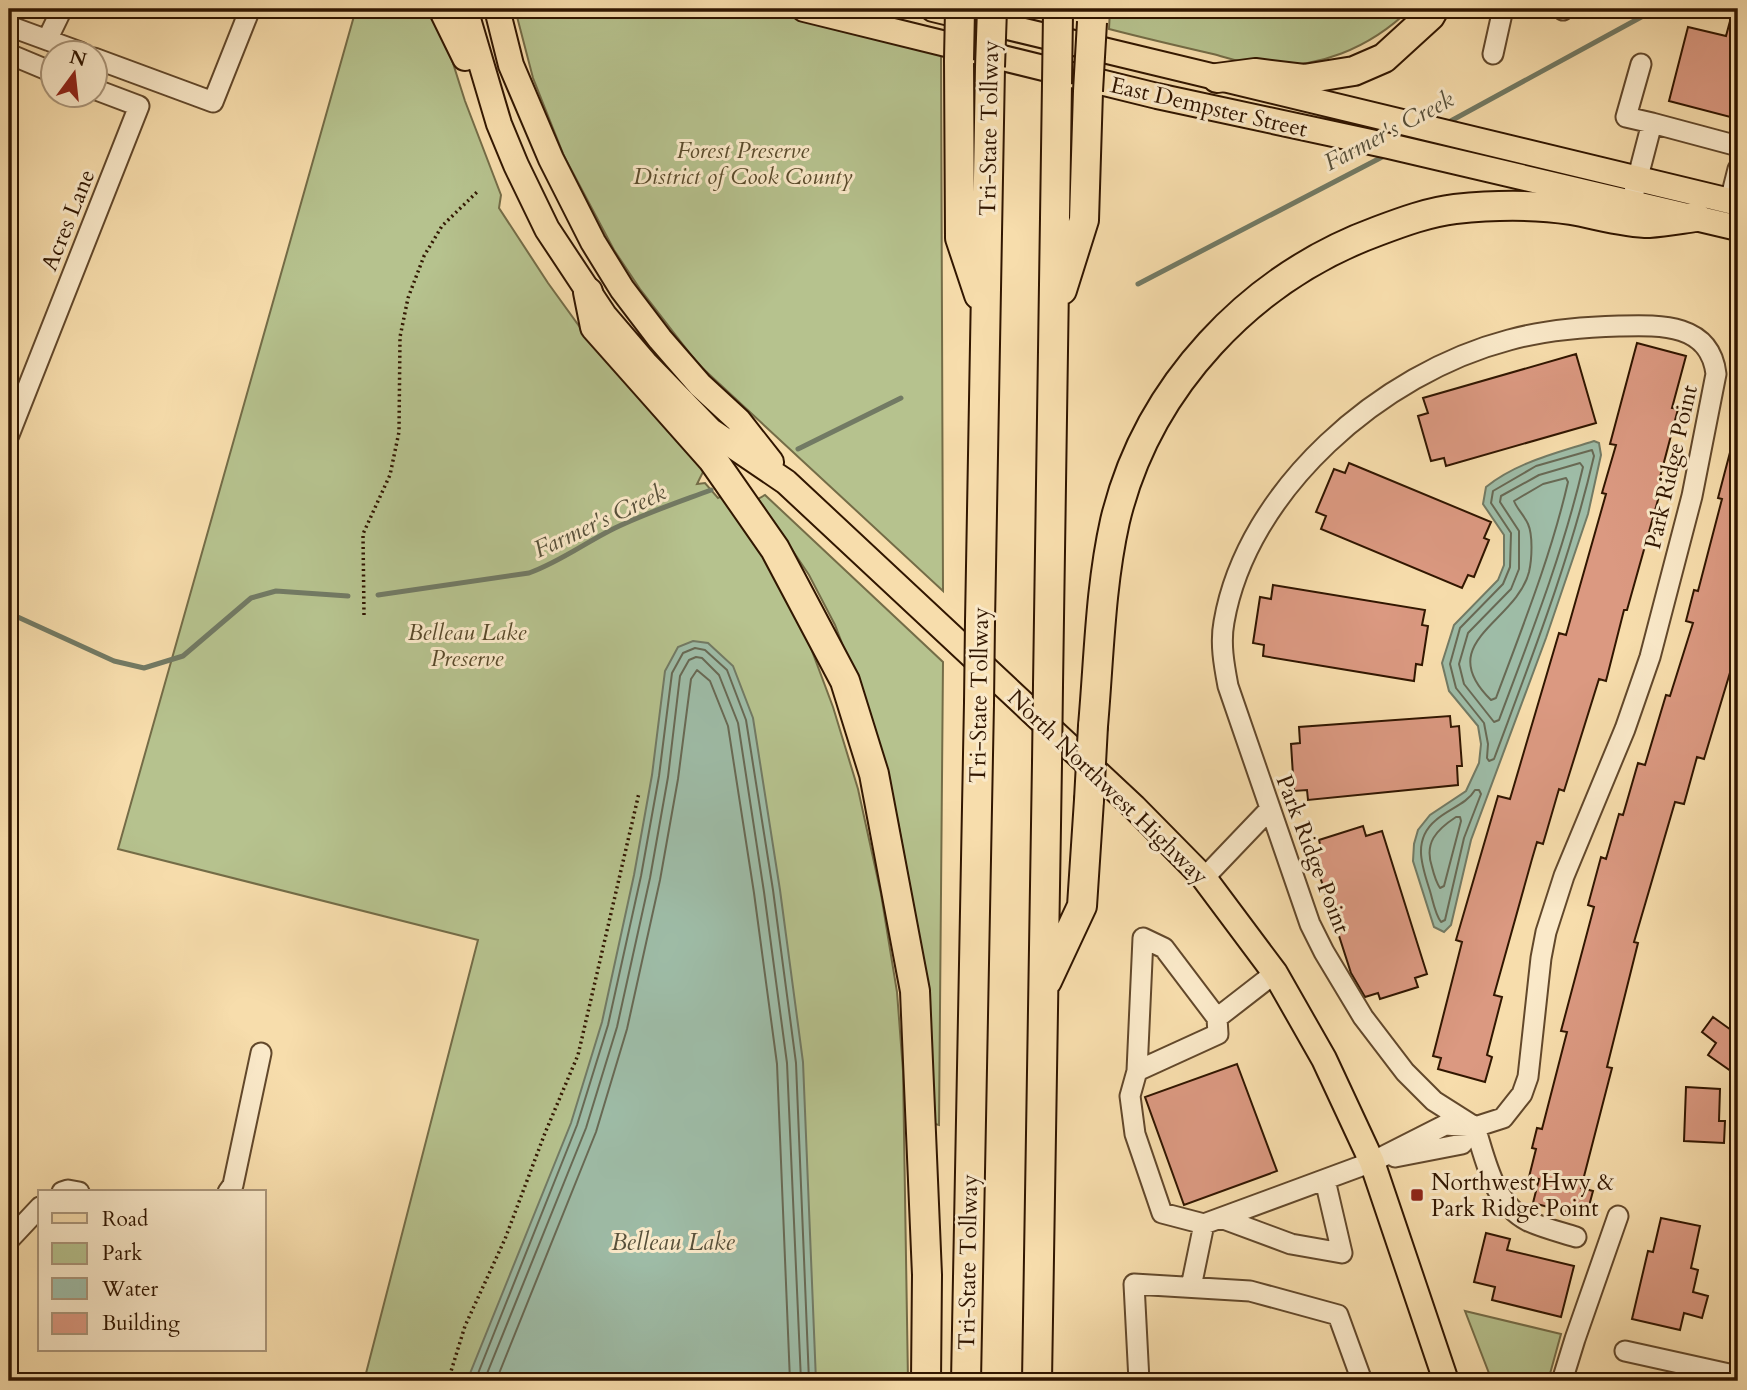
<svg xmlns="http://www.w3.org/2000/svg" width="1747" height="1390" font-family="Cardo,serif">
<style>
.green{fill:#b6c28e;stroke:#746c47;stroke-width:2}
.water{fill:#9ebca7;stroke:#727a64;stroke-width:2}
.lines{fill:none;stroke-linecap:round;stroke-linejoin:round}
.shore{stroke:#686954;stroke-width:2}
.stream{stroke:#727a64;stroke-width:5}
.building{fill:#db9981;stroke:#311600;stroke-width:2}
.minor-casing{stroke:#62482b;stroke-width:23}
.major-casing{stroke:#311600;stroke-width:28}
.highway-casing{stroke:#311600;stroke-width:32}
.path{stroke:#311600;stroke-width:3.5;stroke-dasharray:2 3.5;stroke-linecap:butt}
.minor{stroke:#fae9c9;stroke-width:19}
.major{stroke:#f7ddac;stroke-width:24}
.highway{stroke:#f7ddac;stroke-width:28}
.highway-bridge-casing{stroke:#311600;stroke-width:32;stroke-linecap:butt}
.highway-bridge{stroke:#f7ddac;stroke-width:28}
.poi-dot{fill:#8f2418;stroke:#fae9c9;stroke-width:2.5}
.labels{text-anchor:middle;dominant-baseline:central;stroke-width:6;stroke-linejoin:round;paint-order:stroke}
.street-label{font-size:23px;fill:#311600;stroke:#fae9c9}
.park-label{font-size:23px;font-style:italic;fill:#594a2b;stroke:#fae9c9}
.poi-label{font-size:23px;fill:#311600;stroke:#fae9c9;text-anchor:start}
.water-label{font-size:24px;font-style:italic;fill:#57503a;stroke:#fae9c9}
</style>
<rect width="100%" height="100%" fill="#f7ddac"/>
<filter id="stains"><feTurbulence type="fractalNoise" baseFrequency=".00286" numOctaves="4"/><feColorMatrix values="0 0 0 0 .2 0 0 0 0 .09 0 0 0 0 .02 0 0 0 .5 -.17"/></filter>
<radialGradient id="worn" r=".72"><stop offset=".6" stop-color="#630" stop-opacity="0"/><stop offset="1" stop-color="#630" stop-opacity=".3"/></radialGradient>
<path class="green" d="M 356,9 L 430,9 L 444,35 L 465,101 L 501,195 L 499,208 L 548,283 L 595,348 L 705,468 L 697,484 L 705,483 L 718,498 L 728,493 L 806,635 L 833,707 L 858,789 L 881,894 L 897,992 L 903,1071 L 908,1381 L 364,1381 L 478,940 L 118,849 Z
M 515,9 L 775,9 L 901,39 L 941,55 L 943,591 L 698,364 L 640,289 L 614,250 L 564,156 L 533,78 Z
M 1110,9 L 1410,9 C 1370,48 1317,70 1260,65 C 1244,64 1228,58 1213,54 C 1178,46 1144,38 1109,29 Z
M 765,495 L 943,662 L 939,1125 L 935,1124 L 930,1021 L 912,898 L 897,817 L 864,701 L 835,625 L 809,575 L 758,499 Z
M 1465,1311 L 1561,1334 L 1548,1381 L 1492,1381 Z"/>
<path class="water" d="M 1594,441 L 1599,443 L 1601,455 L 1588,514 L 1546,638 L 1471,840 L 1451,925 L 1444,932 L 1434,927 L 1413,861 L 1414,844 L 1418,830 L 1430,815 L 1466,791 L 1479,763 L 1481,744 L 1478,726 L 1449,691 L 1442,663 L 1454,625 L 1498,580 L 1504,565 L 1504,535 L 1483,504 L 1486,487 C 1517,462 1557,453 1594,441 Z
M 693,641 L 708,643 L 733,666 L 753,718 L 780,890 L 803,1062 L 816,1381 L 467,1381 L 571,1123 L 602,1022 L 634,875 L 652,775 L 665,671 L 678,647 Z"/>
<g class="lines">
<path class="shore" d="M 1592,450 L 1594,456 C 1570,560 1531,659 1494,759 L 1489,761 L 1487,758 L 1488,744 L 1484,723 L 1456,688 L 1450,664 L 1460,628 L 1503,584 L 1510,567 L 1511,533 L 1491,503 L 1493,491 L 1536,466 Z
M 1580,463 L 1583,467 C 1563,553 1530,637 1499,720 L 1494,722 L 1464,684 L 1459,664 L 1468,633 L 1511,589 L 1519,569 L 1519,531 L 1500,502 L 1501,496 L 1539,475 Z
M 1566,478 L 1568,482 C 1551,556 1522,628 1496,698 L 1491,700 C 1432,642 1516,623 1529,572 C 1532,559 1533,535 1528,524 C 1524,515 1517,509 1514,501 L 1543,484 Z
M 1475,790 L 1479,790 L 1481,794 L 1464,838 L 1445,920 L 1441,922 C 1435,914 1433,901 1430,891 C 1422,866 1412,840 1436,820 C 1448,809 1467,804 1475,790 Z
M 1456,817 L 1460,817 L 1461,821 L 1444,886 L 1440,888 C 1436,882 1434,875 1432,867 C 1424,843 1436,830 1456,817 Z
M 475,1381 L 577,1125 L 608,1025 L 641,876 L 659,776 L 672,673 L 683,653 L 695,648 L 705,650 L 727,670 L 746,720 L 773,890 L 796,1063 L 809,1381
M 484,1381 L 586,1128 L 617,1027 L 650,878 L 668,777 L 680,676 L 689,660 L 696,657 L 702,658 L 719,675 L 738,723 L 764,892 L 787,1063 L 801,1381
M 496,1381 L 596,1132 L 627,1029 L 660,880 L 678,779 L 691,679 L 697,670 L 710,681 L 728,726 L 754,893 L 777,1064 L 790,1381"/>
<path class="stream" d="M 1447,123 L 1656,9
M 1138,284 L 1386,155
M 798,449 L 901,398
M 378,595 L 529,573 C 560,562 586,542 615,528 C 646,513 679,502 711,490
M 9,613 L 114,661 L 144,668 L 183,656 L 251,598 L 276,591 L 348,596"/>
</g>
<path class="building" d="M 1733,10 L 1738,10 L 1738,119 L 1669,101 L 1688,27 L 1726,36 Z
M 1637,343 L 1686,356 L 1672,408 L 1678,409 L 1659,481 L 1663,482 L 1627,610 L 1624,610 L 1606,681 L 1599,679 L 1564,791 L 1559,789 L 1543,844 L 1537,842 L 1532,859 L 1494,995 L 1502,997 L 1487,1055 L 1492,1057 L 1485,1082 L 1438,1069 L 1441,1058 L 1433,1056 L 1462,942 L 1456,940 L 1498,796 L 1510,799 L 1559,633 L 1566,635 L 1606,494 L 1602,493 L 1616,445 L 1610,444 Z
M 1576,354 L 1596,423 L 1446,466 L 1444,458 L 1431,461 L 1418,416 L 1428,413 L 1423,398 Z
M 1733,441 L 1738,441 L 1738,646 L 1704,759 L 1697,757 L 1684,804 L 1675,802 L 1634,942 L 1638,943 L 1607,1067 L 1612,1068 L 1581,1188 L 1593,1191 L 1586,1217 L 1533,1203 L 1539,1179 L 1529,1177 L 1536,1149 L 1532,1148 L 1537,1128 L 1542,1129 L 1567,1032 L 1561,1031 L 1594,907 L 1588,905 L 1601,857 L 1606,859 L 1619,814 L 1623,815 L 1638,763 L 1645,765 L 1666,695 L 1670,696 L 1693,623 L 1686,621 L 1694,590 L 1698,591 L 1722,499 L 1718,498 Z
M 1349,463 L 1491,522 L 1484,538 L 1489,540 L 1474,577 L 1468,575 L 1462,588 L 1321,529 L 1326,516 L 1316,512 L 1334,469 L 1345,473 Z
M 1273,585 L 1425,610 L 1422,625 L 1428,626 L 1422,665 L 1416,664 L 1414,681 L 1263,656 L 1264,645 L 1253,643 L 1260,597 L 1271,599 Z
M 1450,716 L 1451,727 L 1459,726 L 1462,766 L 1457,766 L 1458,785 L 1308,800 L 1307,790 L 1294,791 L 1291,744 L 1300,743 L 1299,727 Z
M 1363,826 L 1366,836 L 1382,831 L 1427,974 L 1415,978 L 1418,987 L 1380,999 L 1378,993 L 1365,997 L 1351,973 L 1313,855 L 1322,852 L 1319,840 Z
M 1713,1017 L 1738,1035 L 1738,1076 L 1708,1055 L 1716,1043 L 1702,1032 Z
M 1237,1064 L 1277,1171 L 1184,1205 L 1145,1097 Z
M 1686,1087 L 1720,1089 L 1719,1121 L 1725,1121 L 1724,1143 L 1684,1141 Z
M 1661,1218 L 1700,1226 L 1691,1268 L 1698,1270 L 1693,1292 L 1708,1296 L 1702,1318 L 1684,1313 L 1680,1330 L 1632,1319 L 1648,1251 L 1653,1252 Z
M 1486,1233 L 1510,1239 L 1507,1250 L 1574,1266 L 1561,1317 L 1492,1300 L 1495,1287 L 1474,1282 Z"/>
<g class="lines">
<g class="minor-casing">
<path id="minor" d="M 1563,10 L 1563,9
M 9,26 L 80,52
M 47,40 L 62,9
M 9,54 L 52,72
M 1493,54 L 1503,9
M 94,58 L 213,102 L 250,9
M 1641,64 L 1626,117 L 1652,123
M 1634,192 L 1652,123 L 1738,146
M 1730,201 L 1738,169
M 9,435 L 139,106 L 94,89
M 1204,878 L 1269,810
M 1137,1071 L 1218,1034 L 1217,1018
M 1475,1127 C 1486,1161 1493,1203 1528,1221 C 1543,1228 1560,1232 1576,1237
M 1395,1157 L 1462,1144 L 1475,1127
M 62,1192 L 68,1190 L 79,1192
M 228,1192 L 233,1185 L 261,1053
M 1221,1218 L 1291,1244 L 1342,1253 L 1325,1180
M 1204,1224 L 1372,1162 L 1445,1125 L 1475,1127 L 1503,1118 L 1522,1094 L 1528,1077 L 1541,958 L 1546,932 L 1564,876 L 1625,729 L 1650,657 L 1692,496 L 1716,374 C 1710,323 1660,325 1619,326 C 1582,327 1545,330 1509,340 C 1382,373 1247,489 1224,622 C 1220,643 1224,665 1228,686 L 1310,924 L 1324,952 L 1363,1017 L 1405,1072 L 1434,1101 L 1475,1127
M 9,1240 L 40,1207
M 1191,1287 L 1204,1224 L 1162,1213 L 1135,1134 L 1130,1096 L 1137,1071 L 1143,938 L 1164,948 L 1217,1018 L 1275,973
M 1625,1351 L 1738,1376
M 1139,1381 L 1134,1284 L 1250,1291 L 1338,1315 L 1362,1381
M 1562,1381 L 1575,1339 L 1618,1216"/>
</g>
<g class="major-casing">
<path id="major" d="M 441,9 L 465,58
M 465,9 L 499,124 L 516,165 L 547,229 L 604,315 L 645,363 L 711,431 L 786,482 L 1134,807 L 1204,878 L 1275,973 L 1324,1059 L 1372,1162 L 1446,1381
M 497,9 L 511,65 L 551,159 L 593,242 L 622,289 L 660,339 L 700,385 L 738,420 L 771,462
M 804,9 L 1157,96 L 1389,146 L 1738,228
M 933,9 L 1738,203"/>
</g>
<g class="highway-casing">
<path id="highway" d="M 959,60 L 960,238 L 979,295
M 1217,78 L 1255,73 L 1304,79 L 1354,71 L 1384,58 L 1430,16 L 1434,9
M 1062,290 L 1084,220 L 1088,91
M 588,292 L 595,327 L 713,460 L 775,549 L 845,681 L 874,774 L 915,991 L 927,1275 L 926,1381
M 980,622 L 990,67
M 1048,685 L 1057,84
M 1093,726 C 1099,658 1100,588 1115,521 C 1147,387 1250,278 1378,231 C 1402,222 1429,212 1455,209 C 1494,205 1532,204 1571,210 C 1595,214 1625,223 1649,223 C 1665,222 1681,219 1696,217
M 1047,981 L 1082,906 L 1089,800
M 966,1381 L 979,703
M 1037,1381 L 1047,763"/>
</g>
<path class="path" d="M 364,615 L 363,534 L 390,475 L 399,432 L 400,337 L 408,298 L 424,256 L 442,226 L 477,192
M 448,1381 L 465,1326 L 505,1239 L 545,1133 L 578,1055 L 639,793"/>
<use href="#minor" class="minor"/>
<use href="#major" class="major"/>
<use href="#highway" class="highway"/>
<g class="highway-bridge-casing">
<path id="highway-bridge" d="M 959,60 L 960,9
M 990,67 L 992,9
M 1057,84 L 1058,13
M 1088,91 L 1092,22
M 979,703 L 980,622
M 1047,763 L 1048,685
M 1089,800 L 1093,726"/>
</g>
<use href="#highway-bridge" class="highway-bridge"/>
</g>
<rect class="poi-dot" x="1410" y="1188" width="14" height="14" rx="3.5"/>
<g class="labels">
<g class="street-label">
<text transform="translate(1209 107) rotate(13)">East Dempster Street</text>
<text transform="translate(989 128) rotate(-89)">Tri-State Tollway</text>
<text transform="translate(68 220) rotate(-68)">Acres Lane</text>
<text transform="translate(1671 467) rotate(-77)">Park Ridge Point</text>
<text transform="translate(979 695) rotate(-89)">Tri-State Tollway</text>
<text transform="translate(1108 787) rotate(44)">North Northwest Highway</text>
<text transform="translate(1313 854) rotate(69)">Park Ridge Point</text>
<text transform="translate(968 1262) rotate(-89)">Tri-State Tollway</text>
</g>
<g class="park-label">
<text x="743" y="150">Forest Preserve<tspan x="743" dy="26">District of Cook County</tspan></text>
<text x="467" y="632">Belleau Lake<tspan x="467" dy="26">Preserve</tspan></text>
</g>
<g class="poi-label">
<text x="1431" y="1182">Northwest Hwy &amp;<tspan x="1431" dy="26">Park Ridge Point</tspan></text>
</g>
<g class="water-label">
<text transform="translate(1389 131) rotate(-28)">Farmer's Creek</text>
<text transform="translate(600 521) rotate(-25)">Farmer's Creek</text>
<text x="673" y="1242">Belleau Lake</text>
</g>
</g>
<rect width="1747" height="1390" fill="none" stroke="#f7ddac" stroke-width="35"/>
<rect x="10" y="10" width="1726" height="1369" fill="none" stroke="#311600" stroke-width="3.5"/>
<rect x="18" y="18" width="1712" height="1355" fill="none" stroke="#311600" stroke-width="2"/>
<rect x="38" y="1190" width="228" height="161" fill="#fae9c9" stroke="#aa9579" stroke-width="2"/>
<rect x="52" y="1213" width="35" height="10" fill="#f7ddac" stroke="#aa9579" stroke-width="2"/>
<text x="102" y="1226" font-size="21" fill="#311600">Road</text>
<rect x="52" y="1243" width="35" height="21" fill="#b6c28e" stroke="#aa9579" stroke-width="2"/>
<text x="102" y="1260" font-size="21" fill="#311600">Park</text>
<rect x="52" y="1278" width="35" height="21" fill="#9ebca7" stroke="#aa9579" stroke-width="2"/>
<text x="102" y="1296" font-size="21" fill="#311600">Water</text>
<rect x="52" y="1313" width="35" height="21" fill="#db9981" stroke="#aa9579" stroke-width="2"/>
<text x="102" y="1330" font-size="21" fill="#311600">Building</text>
<g transform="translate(74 74) rotate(15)"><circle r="33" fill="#fae9c9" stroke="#aa9579" stroke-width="2"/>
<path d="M0-5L12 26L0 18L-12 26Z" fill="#8f2418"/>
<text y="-10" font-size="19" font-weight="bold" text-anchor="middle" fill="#311600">N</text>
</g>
<rect width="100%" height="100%" filter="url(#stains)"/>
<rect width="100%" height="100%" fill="url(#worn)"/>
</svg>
